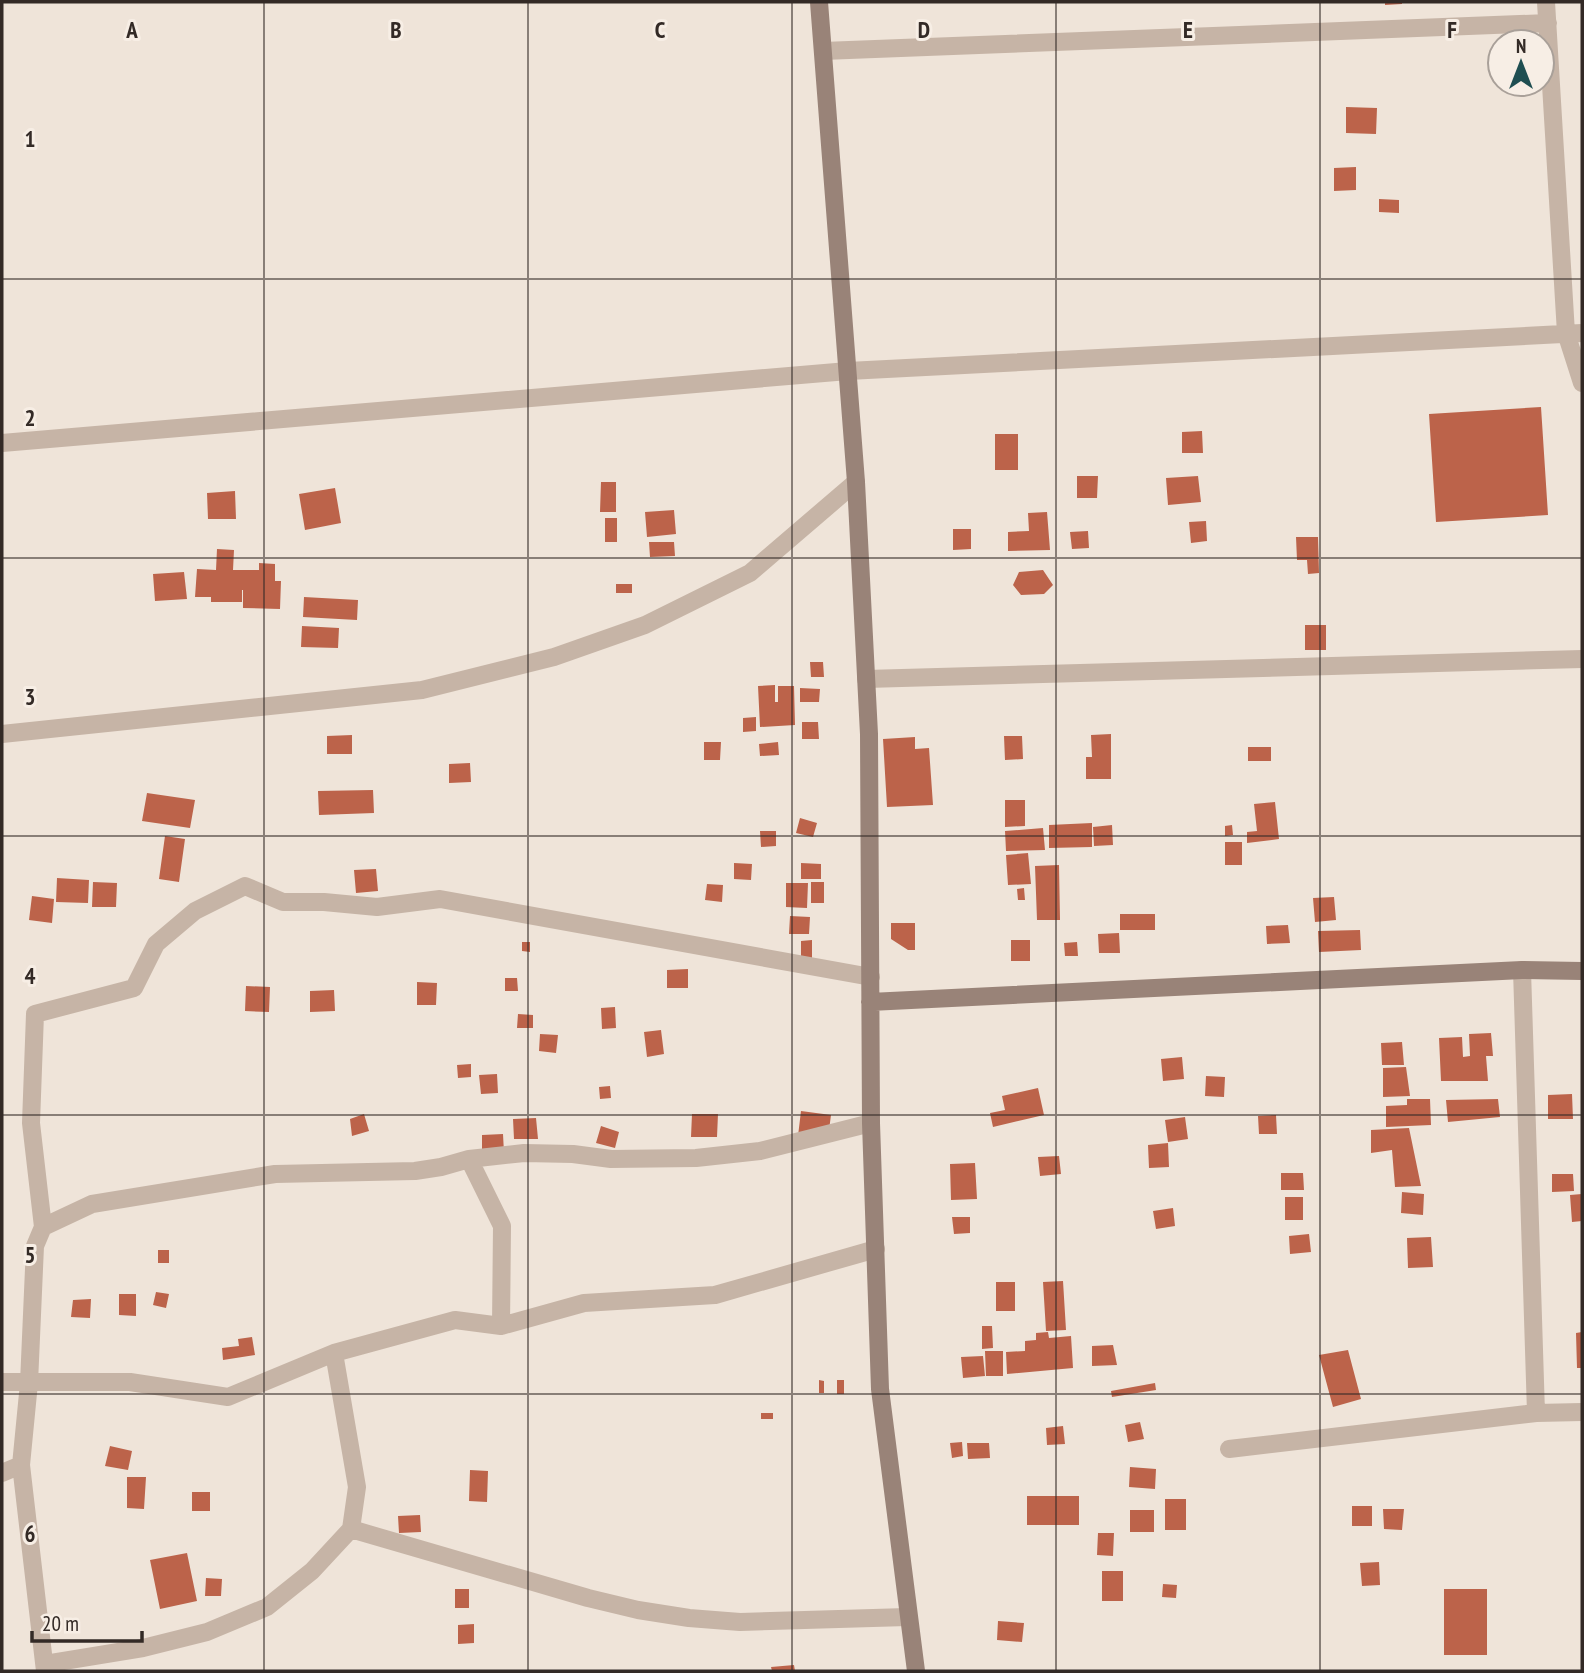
<svg xmlns="http://www.w3.org/2000/svg" width="1584" height="1673" font-family="'PT Sans Narrow',sans-serif">
<style>
.building{fill:#bc634a}
.lines{fill:none;stroke-linecap:round;stroke-linejoin:round}
.minor{stroke:#c6b4a6;stroke-width:18}
.secondary{stroke:#998378;stroke-width:18}
.grid{fill:none;stroke:#332a26;stroke-width:2;stroke-opacity:0.55}
.grid-label{font-size:23px;text-anchor:middle;font-weight:bold;fill:#332a26;stroke:#f7eee5;stroke-width:6;stroke-linejoin:round;paint-order:stroke}
</style>
<rect width="100%" height="100%" fill="#efe4d9"/>
<path class="building" d="M 1385,2 L 1402,2 L 1402,4 L 1385,5 Z
M 1346,107 L 1377,108 L 1376,134 L 1346,133 Z
M 1356,167 L 1356,190 L 1334,191 L 1334,168 Z
M 1379,199 L 1399,200 L 1399,213 L 1379,212 Z
M 1541,407 L 1548,515 L 1436,522 L 1429,414 Z
M 1202,431 L 1203,453 L 1182,453 L 1182,432 Z
M 995,434 L 1018,434 L 1018,470 L 995,470 Z
M 1077,476 L 1098,476 L 1097,498 L 1077,498 Z
M 1198,476 L 1201,502 L 1168,505 L 1166,478 Z
M 601,482 L 616,482 L 616,512 L 600,512 Z
M 335,488 L 341,523 L 305,530 L 299,494 Z
M 235,491 L 236,519 L 208,519 L 207,493 Z
M 674,510 L 676,534 L 647,537 L 645,512 Z
M 1047,512 L 1050,550 L 1008,551 L 1008,532 L 1029,531 L 1028,513 Z
M 605,518 L 617,518 L 617,542 L 605,542 Z
M 1206,521 L 1207,541 L 1191,543 L 1189,522 Z
M 953,529 L 971,529 L 971,549 L 953,550 Z
M 1088,531 L 1089,548 L 1072,549 L 1070,532 Z
M 1296,537 L 1318,537 L 1319,573 L 1308,574 L 1307,560 L 1297,560 Z
M 649,542 L 674,542 L 675,556 L 650,557 Z
M 217,549 L 234,550 L 233,570 L 259,570 L 259,563 L 275,564 L 275,581 L 281,581 L 280,609 L 243,608 L 243,590 L 242,590 L 242,602 L 211,602 L 211,597 L 195,597 L 197,569 L 216,570 Z
M 1043,570 L 1053,585 L 1044,594 L 1021,595 L 1013,585 L 1019,572 Z
M 184,572 L 187,599 L 155,601 L 153,574 Z
M 616,584 L 632,584 L 632,593 L 616,593 Z
M 304,597 L 358,600 L 357,620 L 303,617 Z
M 1305,625 L 1326,625 L 1326,650 L 1305,650 Z
M 302,626 L 339,628 L 338,648 L 301,647 Z
M 810,662 L 823,662 L 824,677 L 811,677 Z
M 775,685 L 775,702 L 778,702 L 778,686 L 794,686 L 795,725 L 760,727 L 758,686 Z
M 800,688 L 820,689 L 819,702 L 800,702 Z
M 756,717 L 756,731 L 743,732 L 743,718 Z
M 802,722 L 818,722 L 819,739 L 802,739 Z
M 1111,734 L 1111,779 L 1086,779 L 1086,757 L 1092,757 L 1091,735 Z
M 352,735 L 352,754 L 327,754 L 327,736 Z
M 1004,736 L 1022,736 L 1023,759 L 1005,760 Z
M 915,737 L 915,749 L 929,748 L 933,805 L 887,807 L 883,739 Z
M 704,742 L 721,742 L 720,760 L 704,760 Z
M 778,742 L 779,755 L 760,756 L 759,744 Z
M 1248,747 L 1271,747 L 1271,761 L 1248,761 Z
M 470,763 L 471,782 L 449,783 L 449,764 Z
M 373,790 L 374,813 L 319,815 L 318,791 Z
M 147,793 L 195,800 L 190,828 L 142,821 Z
M 1005,800 L 1025,800 L 1025,826 L 1005,827 Z
M 1275,802 L 1279,839 L 1247,843 L 1247,832 L 1257,831 L 1254,804 Z
M 800,818 L 817,823 L 813,837 L 796,833 Z
M 1092,823 L 1092,847 L 1049,848 L 1049,825 Z
M 1112,825 L 1113,845 L 1094,846 L 1093,827 Z
M 1232,825 L 1233,835 L 1225,836 L 1225,826 Z
M 1043,828 L 1045,850 L 1006,851 L 1005,831 Z
M 760,831 L 776,831 L 776,846 L 761,847 Z
M 165,836 L 185,839 L 179,882 L 159,879 Z
M 1225,842 L 1242,842 L 1242,865 L 1225,865 Z
M 1028,853 L 1031,884 L 1008,885 L 1006,855 Z
M 734,863 L 752,864 L 751,880 L 734,879 Z
M 801,863 L 821,864 L 821,879 L 801,879 Z
M 1059,865 L 1060,920 L 1037,920 L 1035,866 Z
M 376,869 L 378,891 L 356,893 L 354,870 Z
M 57,878 L 89,880 L 88,903 L 56,902 Z
M 93,882 L 117,883 L 116,907 L 92,907 Z
M 811,882 L 824,882 L 824,903 L 811,903 Z
M 786,883 L 808,883 L 807,908 L 786,907 Z
M 707,884 L 723,885 L 722,902 L 705,900 Z
M 1024,888 L 1025,900 L 1018,900 L 1017,889 Z
M 32,896 L 54,899 L 52,923 L 29,920 Z
M 1334,897 L 1336,920 L 1315,922 L 1313,898 Z
M 1120,914 L 1155,914 L 1155,930 L 1120,930 Z
M 790,916 L 810,917 L 809,934 L 789,934 Z
M 891,923 L 915,923 L 915,950 L 908,950 L 891,939 Z
M 1288,925 L 1290,943 L 1267,944 L 1266,926 Z
M 1360,930 L 1361,950 L 1319,952 L 1318,931 Z
M 1119,933 L 1120,953 L 1099,953 L 1098,934 Z
M 812,940 L 812,958 L 801,958 L 801,941 Z
M 1011,940 L 1030,940 L 1030,961 L 1011,961 Z
M 522,942 L 530,942 L 530,952 L 522,951 Z
M 1077,942 L 1078,956 L 1065,956 L 1064,943 Z
M 688,969 L 688,988 L 667,988 L 667,970 Z
M 505,978 L 517,978 L 518,991 L 505,991 Z
M 417,982 L 437,983 L 436,1005 L 417,1005 Z
M 246,986 L 270,987 L 269,1012 L 245,1011 Z
M 334,990 L 335,1011 L 310,1012 L 310,991 Z
M 615,1007 L 616,1028 L 602,1029 L 601,1008 Z
M 518,1014 L 533,1015 L 533,1028 L 517,1028 Z
M 661,1030 L 664,1054 L 647,1057 L 644,1032 Z
M 1491,1033 L 1493,1056 L 1486,1056 L 1488,1081 L 1441,1081 L 1439,1038 L 1462,1037 L 1463,1057 L 1470,1056 L 1469,1034 Z
M 540,1034 L 558,1035 L 556,1053 L 539,1051 Z
M 1402,1042 L 1404,1065 L 1382,1065 L 1381,1043 Z
M 1182,1057 L 1184,1079 L 1163,1081 L 1161,1059 Z
M 471,1064 L 471,1077 L 458,1078 L 457,1065 Z
M 1406,1067 L 1410,1096 L 1383,1097 L 1383,1068 Z
M 497,1074 L 498,1093 L 481,1094 L 479,1075 Z
M 1206,1076 L 1225,1077 L 1224,1097 L 1205,1096 Z
M 610,1086 L 611,1098 L 600,1099 L 599,1087 Z
M 1038,1088 L 1044,1115 L 993,1127 L 990,1113 L 1005,1110 L 1002,1096 Z
M 1572,1094 L 1573,1119 L 1548,1119 L 1548,1095 Z
M 1407,1099 L 1430,1099 L 1431,1125 L 1386,1127 L 1386,1106 L 1407,1105 Z
M 1498,1099 L 1500,1117 L 1448,1122 L 1446,1100 Z
M 801,1111 L 831,1115 L 829,1130 L 798,1136 Z
M 364,1114 L 369,1131 L 352,1136 L 350,1119 Z
M 692,1114 L 718,1114 L 717,1137 L 691,1137 Z
M 1276,1115 L 1277,1134 L 1259,1134 L 1258,1116 Z
M 1185,1117 L 1188,1139 L 1168,1142 L 1165,1120 Z
M 536,1118 L 538,1139 L 514,1139 L 513,1119 Z
M 601,1126 L 619,1132 L 615,1148 L 596,1143 Z
M 1409,1128 L 1421,1186 L 1395,1187 L 1392,1150 L 1371,1153 L 1371,1130 Z
M 503,1134 L 504,1153 L 482,1153 L 482,1135 Z
M 1168,1143 L 1169,1167 L 1149,1168 L 1148,1145 Z
M 1059,1156 L 1061,1174 L 1040,1176 L 1038,1157 Z
M 975,1163 L 977,1199 L 951,1200 L 950,1164 Z
M 1281,1173 L 1303,1173 L 1304,1190 L 1281,1190 Z
M 1552,1174 L 1573,1174 L 1574,1191 L 1552,1192 Z
M 1402,1192 L 1424,1194 L 1423,1215 L 1401,1213 Z
M 1582,1194 L 1582,1221 L 1572,1222 L 1570,1195 Z
M 1285,1197 L 1303,1197 L 1303,1220 L 1285,1220 Z
M 1173,1208 L 1175,1226 L 1156,1229 L 1153,1211 Z
M 952,1217 L 970,1217 L 970,1233 L 954,1234 Z
M 1309,1234 L 1311,1252 L 1290,1254 L 1289,1236 Z
M 1431,1237 L 1433,1267 L 1408,1268 L 1407,1238 Z
M 158,1250 L 169,1250 L 169,1263 L 158,1263 Z
M 1063,1281 L 1066,1330 L 1046,1331 L 1043,1282 Z
M 996,1282 L 1015,1282 L 1015,1311 L 996,1311 Z
M 156,1292 L 169,1294 L 166,1308 L 153,1305 Z
M 119,1294 L 136,1294 L 136,1316 L 119,1315 Z
M 91,1299 L 90,1318 L 71,1317 L 73,1300 Z
M 982,1326 L 992,1326 L 993,1348 L 982,1349 Z
M 1048,1332 L 1049,1338 L 1071,1336 L 1073,1368 L 1007,1374 L 1006,1352 L 1025,1351 L 1025,1341 L 1036,1340 L 1036,1333 Z
M 1582,1332 L 1582,1368 L 1577,1368 L 1576,1333 Z
M 252,1337 L 255,1355 L 223,1360 L 222,1348 L 239,1346 L 238,1339 Z
M 1113,1345 L 1117,1365 L 1092,1366 L 1092,1346 Z
M 1348,1350 L 1361,1399 L 1333,1407 L 1319,1355 Z
M 985,1351 L 1003,1351 L 1003,1376 L 986,1376 Z
M 983,1356 L 985,1376 L 963,1378 L 961,1357 Z
M 819,1380 L 824,1381 L 824,1393 L 819,1393 Z
M 837,1380 L 844,1380 L 844,1394 L 837,1394 Z
M 1155,1383 L 1156,1390 L 1112,1397 L 1111,1391 Z
M 761,1413 L 773,1413 L 773,1419 L 761,1419 Z
M 1140,1422 L 1144,1439 L 1128,1442 L 1125,1425 Z
M 1063,1426 L 1065,1444 L 1047,1445 L 1046,1428 Z
M 962,1442 L 963,1456 L 952,1458 L 950,1443 Z
M 967,1443 L 989,1443 L 990,1458 L 968,1459 Z
M 110,1446 L 132,1451 L 128,1470 L 105,1466 Z
M 1130,1467 L 1156,1469 L 1155,1489 L 1129,1487 Z
M 470,1470 L 488,1471 L 487,1502 L 469,1501 Z
M 127,1477 L 146,1477 L 144,1509 L 127,1508 Z
M 192,1492 L 210,1492 L 210,1511 L 192,1511 Z
M 1027,1496 L 1079,1496 L 1079,1525 L 1027,1525 Z
M 1165,1499 L 1186,1499 L 1186,1530 L 1165,1530 Z
M 1352,1506 L 1372,1506 L 1372,1526 L 1352,1526 Z
M 1383,1509 L 1404,1509 L 1402,1530 L 1384,1529 Z
M 1130,1510 L 1154,1510 L 1154,1532 L 1130,1532 Z
M 420,1515 L 421,1532 L 399,1533 L 398,1516 Z
M 1098,1533 L 1114,1533 L 1113,1556 L 1097,1555 Z
M 187,1553 L 197,1601 L 160,1609 L 150,1560 Z
M 1379,1562 L 1380,1585 L 1362,1586 L 1360,1563 Z
M 1102,1571 L 1123,1571 L 1123,1601 L 1102,1601 Z
M 206,1578 L 222,1579 L 221,1596 L 205,1596 Z
M 1163,1584 L 1177,1585 L 1176,1598 L 1162,1597 Z
M 455,1589 L 469,1589 L 469,1608 L 455,1608 Z
M 1444,1589 L 1487,1589 L 1487,1655 L 1444,1655 Z
M 998,1621 L 1024,1623 L 1022,1642 L 997,1640 Z
M 474,1624 L 474,1643 L 458,1644 L 458,1625 Z
M 794,1665 L 795,1671 L 772,1671 L 771,1667 Z"/>
<g class="lines">
<path class="minor" d="M 1546,2 L 1566,333 L 1582,383
M 823,51 L 1548,23
M 2,443 L 848,371 L 1582,333
M 866,679 L 1582,659
M 2,734 L 422,690 L 554,657 L 645,625 L 750,573 L 856,482
M 469,1159 L 502,1226 L 501,1326
M 43,1227 L 92,1204 L 275,1174 L 415,1171 L 441,1167 L 469,1159 L 524,1153 L 573,1154 L 611,1159 L 696,1158 L 760,1151 L 871,1123
M 2,1382 L 130,1382 L 228,1397 L 334,1353 L 455,1320 L 501,1326 L 584,1303 L 715,1295 L 876,1249
M 1536,1413 L 1582,1412
M 1229,1449 L 1536,1413 L 1522,970
M 2,1473 L 21,1465
M 351,1529 L 588,1598 L 638,1610 L 689,1618 L 740,1622 L 907,1617
M 45,1664 L 143,1648 L 207,1632 L 267,1607 L 312,1571 L 351,1529 L 357,1487 L 334,1353
M 45,1671 L 21,1465 L 29,1383 L 35,1246 L 43,1227 L 31,1123 L 35,1014 L 134,988 L 156,944 L 195,911 L 245,886 L 283,902 L 324,902 L 377,907 L 440,899 L 871,977"/>
<path class="secondary" d="M 819,2 L 856,482 L 869,734 L 871,1123 L 880,1389 L 916,1671
M 870,1002 L 1522,970 L 1582,971"/>
</g>
<path class="grid" d="M 264,2 L 264,1671M 528,2 L 528,1671M 792,2 L 792,1671M 1056,2 L 1056,1671M 1320,2 L 1320,1671M 2,279 L 1582,279M 2,558 L 1582,558M 2,836 L 1582,836M 2,1115 L 1582,1115M 2,1394 L 1582,1394"/>
<g class="grid-label">
<text x="132" y="38">A</text>
<text x="396" y="38">B</text>
<text x="660" y="38">C</text>
<text x="924" y="38">D</text>
<text x="1188" y="38">E</text>
<text x="1452" y="38">F</text>
<text x="30" y="147">1</text>
<text x="30" y="426">2</text>
<text x="30" y="705">3</text>
<text x="30" y="984">4</text>
<text x="30" y="1263">5</text>
<text x="30" y="1542">6</text>
</g>
<rect width="1584" height="1673" fill="none" stroke="#332a26" stroke-width="7"/>
<g transform="translate(1521 63)"><circle r="33" fill="#f7eee5" stroke="#a9a099" stroke-width="2"/>
<path d="M0-5L12 26L0 18L-12 26Z" fill="#1f4e51"/>
<text y="-10" font-size="19" font-weight="bold" text-anchor="middle" fill="#332a26">N</text>
</g>
<path d="M32 1631v10h110v-10" fill="none" stroke="#332a26" stroke-width="3.5"/>
<text x="42" y="1631" font-size="21" fill="#332a26" stroke="#f7eee5" stroke-width="5" paint-order="stroke">20 m</text>
</svg>
